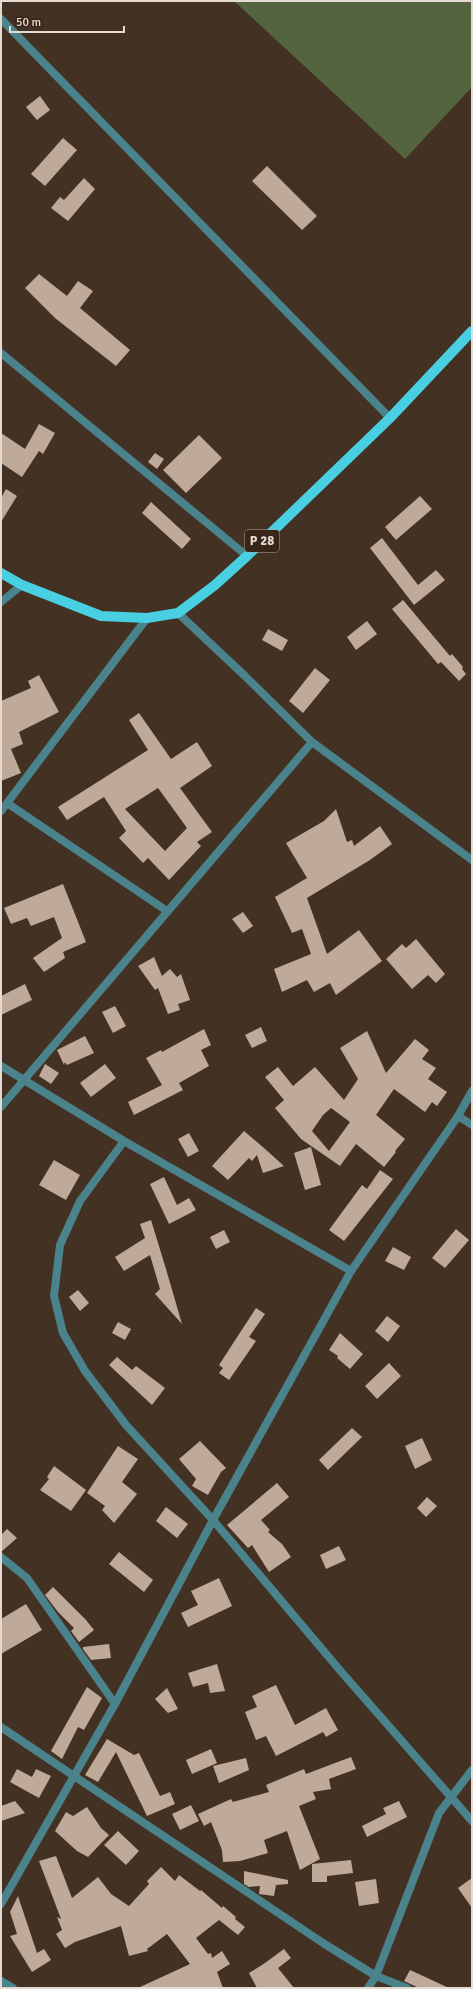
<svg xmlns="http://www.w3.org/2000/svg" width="473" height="1989" font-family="Signika,sans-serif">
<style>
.green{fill:#53643f}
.building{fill:#bfaa99;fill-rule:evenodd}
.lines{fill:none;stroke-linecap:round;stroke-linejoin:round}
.minor{stroke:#4a838c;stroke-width:8}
.tertiary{stroke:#4a838c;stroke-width:8}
.primary{stroke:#49cfe2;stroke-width:10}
.labels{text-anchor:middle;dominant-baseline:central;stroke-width:4;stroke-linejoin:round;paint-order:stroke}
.shield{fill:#382719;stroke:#b1a49a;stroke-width:1}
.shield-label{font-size:13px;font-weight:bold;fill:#e5dad1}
</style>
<rect width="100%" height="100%" fill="#433123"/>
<path class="green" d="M 234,1 L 472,1 L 472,87 L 405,159 Z"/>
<path class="building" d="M 40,96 L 50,110 L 37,120 L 26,107 Z
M 63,138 L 77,150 L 45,186 L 31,174 Z
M 267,166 L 317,216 L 302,230 L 252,181 Z
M 84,178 L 95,189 L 68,221 L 51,208 L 60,197 L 64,200 Z
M 39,274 L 67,296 L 78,281 L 93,291 L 80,308 L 130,350 L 116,366 L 55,318 L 25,288 Z
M 39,424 L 55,433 L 43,454 L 39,451 L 22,477 L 1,463 L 1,433 L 25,449 Z
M 199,435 L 222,458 L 186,493 L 163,470 Z
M 155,453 L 164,459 L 157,469 L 148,462 Z
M 6,489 L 17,496 L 1,522 L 1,498 Z
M 420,496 L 432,509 L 396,540 L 385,527 Z
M 151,502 L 191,539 L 182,549 L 142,513 Z
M 382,538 L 418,585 L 436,570 L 445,580 L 414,605 L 370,548 Z
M 403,600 L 450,656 L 452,654 L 463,667 L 462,669 L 466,674 L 459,681 L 441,662 L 438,664 L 392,609 Z
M 367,621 L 377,634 L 356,650 L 347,637 Z
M 268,629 L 288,640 L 282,651 L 262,640 Z
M 315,668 L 330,680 L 303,713 L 289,701 Z
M 39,675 L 59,712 L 19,732 L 23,744 L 11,749 L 21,773 L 1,781 L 1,701 L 31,688 L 28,681 Z
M 139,713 L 171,759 L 197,742 L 212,766 L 180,788 L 212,832 L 197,842 L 201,846 L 169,880 L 148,858 L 143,863 L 119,838 L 126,831 L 104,797 L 67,820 L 58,807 L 148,750 L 129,720 ZM 158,788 L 187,828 L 165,851 L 125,809 Z
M 336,809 L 347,842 L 352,840 L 354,846 L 380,826 L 392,844 L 370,860 L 307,898 L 327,954 L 359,930 L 382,961 L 336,995 L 330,983 L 314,992 L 307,980 L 282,992 L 274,969 L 311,954 L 302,929 L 292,933 L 275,897 L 307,878 L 286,843 L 324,821 Z
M 63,884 L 86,942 L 63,952 L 65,958 L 44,972 L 33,958 L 62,938 L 54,917 L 31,926 L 27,918 L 11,924 L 4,908 Z
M 243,912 L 253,926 L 243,933 L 232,919 Z
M 416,939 L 445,974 L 436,983 L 428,975 L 412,989 L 386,959 L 402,944 L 406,948 Z
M 154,957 L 162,976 L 170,969 L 177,977 L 181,974 L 190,1000 L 178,1004 L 180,1010 L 168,1014 L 158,988 L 155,990 L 138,966 Z
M 25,984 L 32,1000 L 1,1015 L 1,996 Z
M 115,1006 L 126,1026 L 113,1033 L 102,1012 Z
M 261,1027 L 267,1041 L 252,1048 L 245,1035 Z
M 204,1029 L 211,1045 L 201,1050 L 209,1066 L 179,1083 L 183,1090 L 134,1115 L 128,1102 L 162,1085 L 146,1058 L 161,1050 L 162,1052 Z
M 367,1031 L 386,1073 L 415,1039 L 429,1050 L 422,1059 L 436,1068 L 428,1079 L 447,1092 L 437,1106 L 432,1102 L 425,1112 L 394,1089 L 376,1115 L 405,1139 L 395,1151 L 396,1152 L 384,1167 L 356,1144 L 340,1166 L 301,1139 L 275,1108 L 284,1100 L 265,1077 L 278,1067 L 293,1086 L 315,1067 L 344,1100 L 358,1079 L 340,1048 ZM 331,1108 L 350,1122 L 329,1151 L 312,1131 L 323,1115 Z
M 85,1036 L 94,1053 L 67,1065 L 65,1062 L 64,1065 L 57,1050 Z
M 45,1064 L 59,1073 L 51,1084 L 39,1076 Z
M 105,1064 L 116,1078 L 91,1097 L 80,1083 Z
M 244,1131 L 264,1148 L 284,1166 L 263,1173 L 257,1155 L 252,1161 L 249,1158 L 228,1180 L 212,1166 Z
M 189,1133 L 199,1151 L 188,1157 L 178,1139 Z
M 311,1147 L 321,1185 L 305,1190 L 294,1153 Z
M 54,1160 L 80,1175 L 66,1200 L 39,1185 Z
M 380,1170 L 393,1179 L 344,1241 L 329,1230 L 362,1185 L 367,1189 Z
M 164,1177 L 177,1205 L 189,1198 L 196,1210 L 169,1224 L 150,1184 Z
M 151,1220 L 166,1269 L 182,1324 L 155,1294 L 160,1289 L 150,1255 L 124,1271 L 115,1257 L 145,1238 L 140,1224 Z
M 456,1229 L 469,1240 L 445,1268 L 432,1258 Z
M 224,1230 L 230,1242 L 216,1249 L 210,1237 Z
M 393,1247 L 411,1257 L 404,1270 L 385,1261 Z
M 78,1290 L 89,1303 L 80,1311 L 69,1297 Z
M 256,1308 L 265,1314 L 249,1337 L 256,1341 L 229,1380 L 219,1373 L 223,1368 L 219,1365 Z
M 387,1316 L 400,1326 L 388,1342 L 375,1331 Z
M 118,1322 L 131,1329 L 125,1340 L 112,1333 Z
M 340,1333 L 363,1354 L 350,1369 L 337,1358 L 338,1356 L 329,1350 Z
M 117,1357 L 132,1370 L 136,1366 L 165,1388 L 152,1405 L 109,1365 Z
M 389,1363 L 401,1376 L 377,1399 L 365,1386 Z
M 352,1428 L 362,1437 L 328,1470 L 319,1460 Z
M 422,1438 L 432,1460 L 415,1469 L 405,1446 Z
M 200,1441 L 226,1468 L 221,1472 L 208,1495 L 192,1486 L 196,1479 L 179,1459 Z
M 118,1446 L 138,1459 L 122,1482 L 137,1494 L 114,1523 L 102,1510 L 105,1506 L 87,1493 Z
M 54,1466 L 86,1490 L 71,1511 L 40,1490 L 49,1479 L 47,1477 Z
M 277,1483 L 289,1497 L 261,1520 L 270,1530 L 268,1532 L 282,1544 L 291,1557 L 269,1572 L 252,1545 L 248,1548 L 227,1525 Z
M 427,1497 L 437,1506 L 426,1517 L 417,1508 Z
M 166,1507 L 188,1524 L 177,1538 L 156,1521 Z
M 7,1529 L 17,1538 L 1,1552 L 1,1535 Z
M 339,1546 L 346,1560 L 326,1569 L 320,1555 Z
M 119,1552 L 153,1580 L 144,1592 L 109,1564 Z
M 219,1578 L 232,1606 L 188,1627 L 181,1613 L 198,1605 L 191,1591 Z
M 53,1587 L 86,1620 L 94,1630 L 79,1642 L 71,1631 L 74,1628 L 58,1612 L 45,1595 Z
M 26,1604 L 42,1630 L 1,1654 L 1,1619 Z
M 109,1644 L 111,1658 L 91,1660 L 83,1649 L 83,1647 Z
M 217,1664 L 225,1691 L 210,1693 L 208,1683 L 193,1687 L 188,1673 Z
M 276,1685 L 295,1725 L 326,1708 L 338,1730 L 326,1737 L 323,1732 L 276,1756 L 266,1736 L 256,1740 L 245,1712 L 257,1707 L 252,1696 Z
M 87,1687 L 102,1698 L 84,1730 L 78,1727 L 62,1759 L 51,1751 Z
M 167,1688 L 178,1709 L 168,1713 L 155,1699 Z
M 107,1739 L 134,1755 L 139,1753 L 160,1796 L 170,1792 L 175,1804 L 147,1816 L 116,1752 L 98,1782 L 85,1775 Z
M 211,1749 L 217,1763 L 192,1774 L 186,1760 Z
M 351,1757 L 356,1769 L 329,1779 L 331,1789 L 313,1792 L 316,1799 L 299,1806 L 320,1859 L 300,1870 L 287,1831 L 264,1840 L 268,1853 L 240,1861 L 223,1862 L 222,1850 L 211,1822 L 204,1826 L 198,1814 L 231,1799 L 233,1802 L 269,1792 L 266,1785 L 304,1769 L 306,1774 Z
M 246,1758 L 249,1770 L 219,1783 L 213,1766 Z
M 17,1769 L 32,1777 L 36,1769 L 51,1776 L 39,1798 L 10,1782 Z
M 15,1801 L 25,1813 L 1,1821 L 1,1806 Z
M 399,1801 L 407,1817 L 367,1837 L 362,1826 L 386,1814 L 383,1808 Z
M 191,1805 L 199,1821 L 180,1830 L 172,1814 Z
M 87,1807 L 101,1828 L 109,1835 L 88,1857 L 77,1851 L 55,1831 L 66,1812 L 73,1816 Z
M 118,1831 L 139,1851 L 126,1865 L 104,1845 Z
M 56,1856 L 72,1898 L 98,1877 L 111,1894 L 129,1906 L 149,1884 L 147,1881 L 161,1867 L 175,1881 L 179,1875 L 200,1891 L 201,1890 L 222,1908 L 223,1906 L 236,1917 L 235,1919 L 245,1927 L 238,1935 L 219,1920 L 196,1938 L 208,1954 L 211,1953 L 212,1958 L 222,1951 L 230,1964 L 217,1972 L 223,1988 L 138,1988 L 190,1964 L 167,1934 L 147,1949 L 148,1951 L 129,1956 L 121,1926 L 75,1942 L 65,1948 L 56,1934 L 62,1930 L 57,1917 L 61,1919 L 39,1861 Z
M 351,1860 L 353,1873 L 327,1876 L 327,1882 L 312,1882 L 312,1864 Z
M 244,1871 L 288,1880 L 288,1884 L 276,1885 L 274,1896 L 259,1894 L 260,1886 L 249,1887 L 244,1884 Z
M 472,1878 L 472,1908 L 458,1888 Z
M 376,1879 L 379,1903 L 359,1906 L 355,1882 Z
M 18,1896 L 37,1953 L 44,1949 L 51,1960 L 32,1972 L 10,1936 L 17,1934 L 10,1912 Z
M 284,1949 L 291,1958 L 278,1968 L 294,1988 L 257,1988 L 249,1973 L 265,1963 Z
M 410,1970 L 449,1988 L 419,1988 L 404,1981 Z"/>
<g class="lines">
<path class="minor" d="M 1,19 L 390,418
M 1,353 L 247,556
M 1,602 L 22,585
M 178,613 L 245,676 L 312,742 L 472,860
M 7,803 L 167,911
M 1,811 L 147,618
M 1,1066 L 124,1141 L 351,1271
M 1,1107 L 312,742
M 458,1116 L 472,1125
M 1,1557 L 27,1578 L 115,1704
M 1,1727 L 323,1943 L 376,1976 L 407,1988
M 1,1904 L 115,1704 L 213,1520 L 126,1425 L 85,1371 L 63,1333 L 54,1296 L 60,1245 L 80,1201 L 124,1141
M 1,1981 L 13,1988
M 368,1988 L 376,1976 L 439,1813 L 472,1770"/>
<path class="tertiary" d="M 472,1091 L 458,1116 L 351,1271 L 213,1520 L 344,1675 L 472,1821"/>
<path class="primary" d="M 1,573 L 22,585 L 101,616 L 147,618 L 178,613 L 215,585 L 247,556 L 390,418 L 472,331"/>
</g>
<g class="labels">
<rect class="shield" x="245" y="530" width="34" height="22" rx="3"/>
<g class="shield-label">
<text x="262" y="541">P 28</text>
</g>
</g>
<rect width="473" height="1989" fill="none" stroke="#e5dad1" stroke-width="4"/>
<path d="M10 26v6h114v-6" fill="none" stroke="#e5dad1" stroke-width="2"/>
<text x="16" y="26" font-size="12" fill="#e5dad1" stroke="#382719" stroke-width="3" paint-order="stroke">50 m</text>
</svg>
